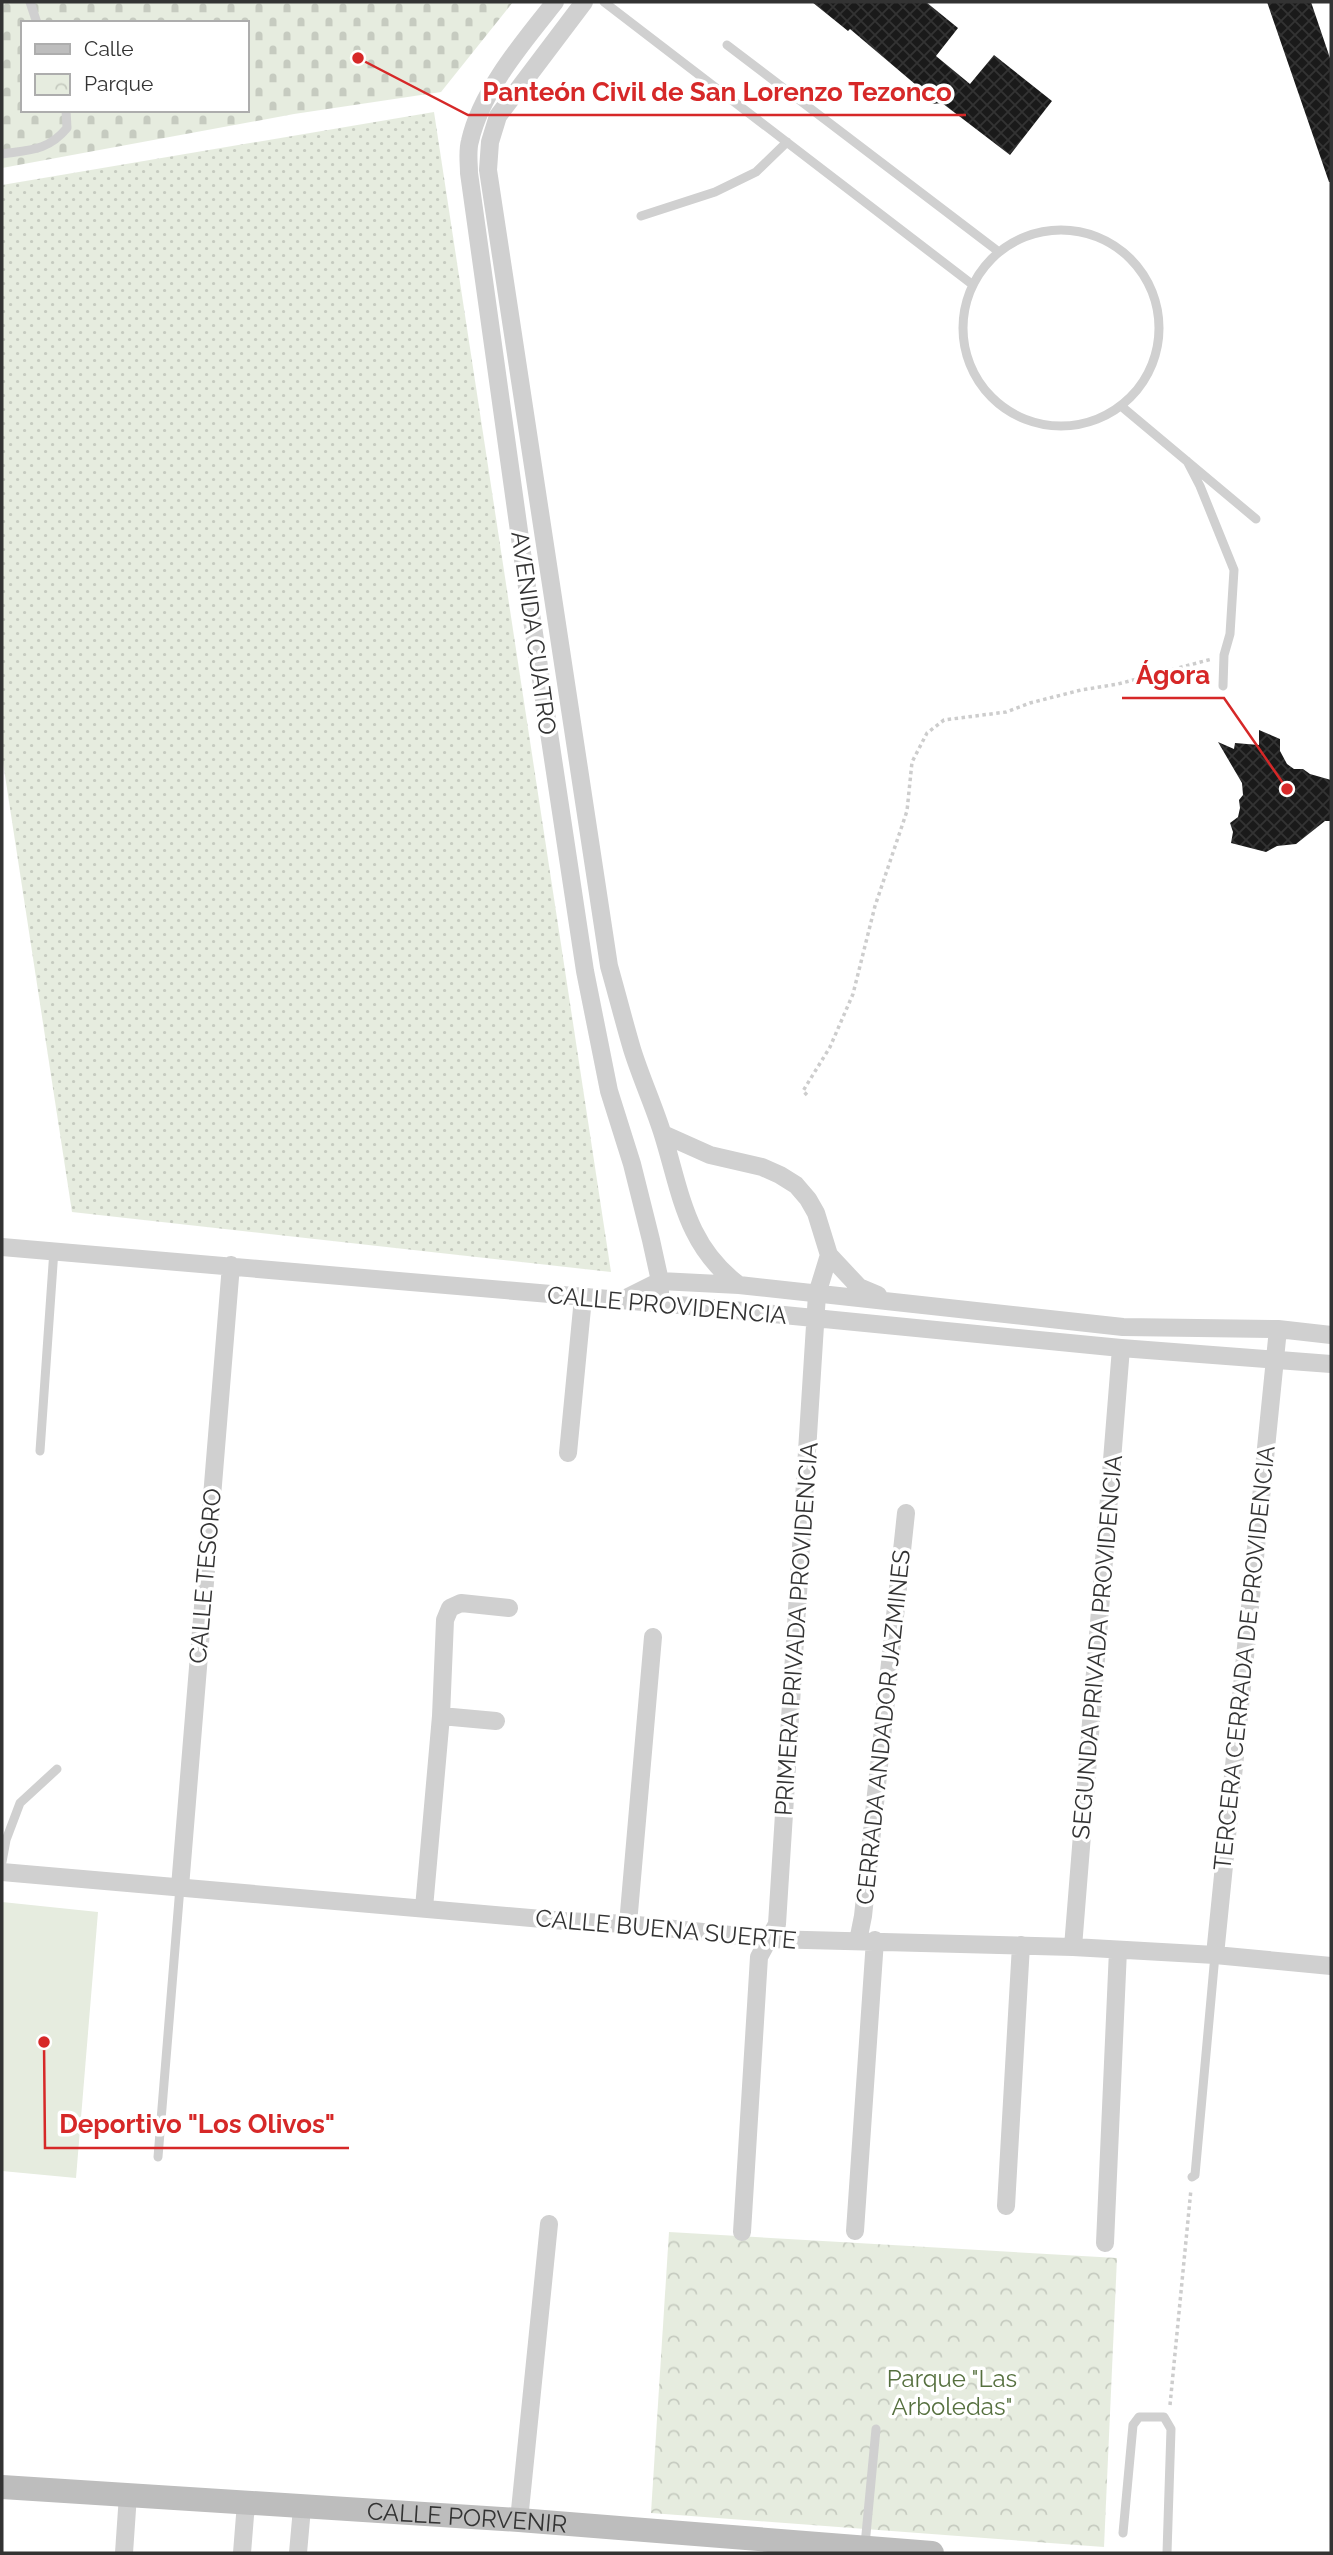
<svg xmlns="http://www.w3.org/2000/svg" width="1333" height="2555" font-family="Raleway,sans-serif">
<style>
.grass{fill:url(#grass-dots)}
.cemetery{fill:url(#cemetery-stones);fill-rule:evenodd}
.park{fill:url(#park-crowns)}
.garden{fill:#e6ecdf}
.building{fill:url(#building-cross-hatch)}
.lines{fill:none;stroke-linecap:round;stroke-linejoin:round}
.path{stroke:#cdcdcd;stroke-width:3.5;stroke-dasharray:3.5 3.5;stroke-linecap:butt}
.lane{stroke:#d0d0d0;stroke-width:9}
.street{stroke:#d0d0d0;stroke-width:18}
.secondary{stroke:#bdbdbd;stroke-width:24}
.labels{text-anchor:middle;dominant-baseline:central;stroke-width:7;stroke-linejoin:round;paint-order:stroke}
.street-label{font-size:24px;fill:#333;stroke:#fff}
.park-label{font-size:24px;fill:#56703f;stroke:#fff}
.leader{fill:none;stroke:#d62828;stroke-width:2.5}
.callout-dot{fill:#d62828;stroke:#fff;stroke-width:2.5}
.callout-label{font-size:26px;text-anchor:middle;font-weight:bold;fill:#d62828;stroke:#fff;stroke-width:7;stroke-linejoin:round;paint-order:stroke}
</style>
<defs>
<pattern id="grass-dots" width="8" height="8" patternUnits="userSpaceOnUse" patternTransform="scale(1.75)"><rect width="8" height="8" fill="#e6ecdf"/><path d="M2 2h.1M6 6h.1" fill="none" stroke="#c6cbc0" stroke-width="1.8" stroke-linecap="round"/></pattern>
<pattern id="cemetery-stones" width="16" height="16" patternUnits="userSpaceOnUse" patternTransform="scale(1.75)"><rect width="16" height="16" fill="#e6ecdf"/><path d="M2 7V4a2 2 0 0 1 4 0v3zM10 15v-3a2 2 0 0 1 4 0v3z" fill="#c6cbc0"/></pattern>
<pattern id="park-crowns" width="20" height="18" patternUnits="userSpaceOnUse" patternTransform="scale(1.75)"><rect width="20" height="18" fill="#e6ecdf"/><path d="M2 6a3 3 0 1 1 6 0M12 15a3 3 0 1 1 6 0" fill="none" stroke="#c6cbc0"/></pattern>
<pattern id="building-cross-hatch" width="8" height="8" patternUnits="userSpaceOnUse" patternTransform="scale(1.75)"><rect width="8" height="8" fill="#1a1a1a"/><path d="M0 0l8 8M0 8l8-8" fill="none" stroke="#333"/></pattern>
</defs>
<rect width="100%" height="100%" fill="#fff"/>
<path class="grass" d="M 434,112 L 611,1272 L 72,1212 L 2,756 L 2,185 Z"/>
<path class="cemetery" d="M 2,2 L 513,2 L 441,92 L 294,114 L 2,168 ZM 23,23 L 247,23 L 247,110 L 23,110 Z"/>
<path class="park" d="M 669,2232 L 1117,2258 L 1104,2547 L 651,2513 Z"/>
<path class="garden" d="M 2,1902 L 98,1912 L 76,2178 L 2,2171 Z"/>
<path class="building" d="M 812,2 L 926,2 L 958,28 L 936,56 L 970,84 L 994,55 L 1052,101 L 1010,155 L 942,103 L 932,104 L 927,100 L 922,90 L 850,29 L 848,31 Z
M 1267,2 L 1311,2 L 1331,61 L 1331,182 L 1329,182 Z
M 1259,730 L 1280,739 L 1280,751 L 1287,764 L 1294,769 L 1303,769 L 1310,774 L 1331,780 L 1331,821 L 1325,821 L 1296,844 L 1277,846 L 1266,852 L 1231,843 L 1233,832 L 1230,823 L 1238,817 L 1240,808 L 1239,800 L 1243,795 L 1242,783 L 1218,742 L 1234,749 L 1235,743 L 1259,745 Z"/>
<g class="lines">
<path class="path" d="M 807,1095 L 803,1091 L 830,1047 L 853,994 L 875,906 L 907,811 L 912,762 L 927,733 L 944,720 L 1006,712 L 1030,703 L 1081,690 L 1118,684 L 1212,659
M 1170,2405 L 1191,2189"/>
<path class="lane" d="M 30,2 L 37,23
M 604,2 L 973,285
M 727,45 L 999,252
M 2,154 C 29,150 48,151 67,128 L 66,110
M 641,216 L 715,192 L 756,172 L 787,142
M963 328a98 98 0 1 1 196 0a98 98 0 1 1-196 0Z
M 1121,406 L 1256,519
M 1187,461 L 1200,486 L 1234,570 L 1230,634 L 1224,655 L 1223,686
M 40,1451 L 54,1250
M 2,1862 L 6,1840 L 20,1803 L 57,1769
M 158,2157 L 180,1887
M 1192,2177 L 1195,2175 L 1215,1955
M 1123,2533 L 1133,2425 L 1139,2417 L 1164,2417 L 1171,2429 L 1167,2553
M 865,2545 L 876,2429"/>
<path class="street" d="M 555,2 C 524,41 481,91 470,141 C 467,151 469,163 469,173 L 524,567 L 585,971 L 609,1091 L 632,1164 L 651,1240 L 660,1281 L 660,1304
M 584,2 L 498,116 L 490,142 L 488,170 L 609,966 C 617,994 624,1022 632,1049 C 641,1078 654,1106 663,1135 C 681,1193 686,1246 739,1285
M 663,1134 L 710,1155 L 762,1167 L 780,1175 L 796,1185 L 808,1199 L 816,1213 L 829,1255 L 859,1287 L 878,1295
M 2,1247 L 702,1307 L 1121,1348 L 1331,1364
M 622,1300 L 660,1281 L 739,1285 L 1123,1327 L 1278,1329 L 1331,1335
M 568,1453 L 583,1298
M 441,1716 L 496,1721
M 2,1872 L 565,1921 L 628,1924 L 768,1939 L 1073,1947 L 1215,1955 L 1331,1966
M 180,1887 L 231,1265
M 424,1908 L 441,1716 L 445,1620 L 450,1608 L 461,1603 L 509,1608
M 628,1924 L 653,1637
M 858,1941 L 863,1916 L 906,1513
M 1073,1947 L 1121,1348
M 1215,1955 L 1278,1329
M 1006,2206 L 1021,1945
M 855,2231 L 875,1940
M 742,2232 L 759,1957 L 777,1924 L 817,1294 L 829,1255
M 1105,2243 L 1118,1950
M 519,2520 L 549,2224
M 124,2553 L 128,2495
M 242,2553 L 246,2503
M 298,2553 L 302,2508"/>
<path class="secondary" id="s1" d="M 2,2487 L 519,2520 L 932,2553"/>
</g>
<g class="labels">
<g class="street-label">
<text transform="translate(534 633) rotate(82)">AVENIDA CUATRO</text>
<text transform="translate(667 1305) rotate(5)">CALLE PROVIDENCIA</text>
<text transform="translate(205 1576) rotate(-85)">CALLE TESORO</text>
<text transform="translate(796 1629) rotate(-86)">PRIMERA PRIVADA PROVIDENCIA</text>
<text transform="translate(1097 1647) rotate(-85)">SEGUNDA PRIVADA PROVIDENCIA</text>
<text transform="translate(1244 1658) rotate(-84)">TERCERA CERRADA DE PROVIDENCIA</text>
<text transform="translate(883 1727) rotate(-84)">CERRADA ANDADOR JAZMINES</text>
<text transform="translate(666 1929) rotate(5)">CALLE BUENA SUERTE</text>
<text stroke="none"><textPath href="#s1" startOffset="466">CALLE PORVENIR</textPath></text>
</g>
<g class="park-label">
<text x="952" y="2378">Parque "Las<tspan x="952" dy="28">Arboledas"</tspan></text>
</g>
</g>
<path class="leader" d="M358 58L468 115H966M1287 789L1224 698H1122M44 2042L45 2148H349"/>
<g class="callout-dot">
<circle cx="358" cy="58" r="7"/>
<circle cx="1287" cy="789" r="7"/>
<circle cx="44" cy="2042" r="7"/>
</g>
<g class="callout-label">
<text x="717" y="101">Panteón Civil de San Lorenzo Tezonco</text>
<text x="1173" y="684">Ágora</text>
<text x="197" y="2133">Deportivo "Los Olivos"</text>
</g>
<rect width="1333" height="2555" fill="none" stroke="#333333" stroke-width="7"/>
<rect x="21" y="21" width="228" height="91" fill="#ffffff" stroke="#adadad" stroke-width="2"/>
<rect x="35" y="44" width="35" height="10" fill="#bdbdbd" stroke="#adadad" stroke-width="2"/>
<text x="84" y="56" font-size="21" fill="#333333">Calle</text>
<rect x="35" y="74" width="35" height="21" fill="url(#park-crowns)" stroke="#adadad" stroke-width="2"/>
<text x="84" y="91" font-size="21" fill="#333333">Parque</text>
</svg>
